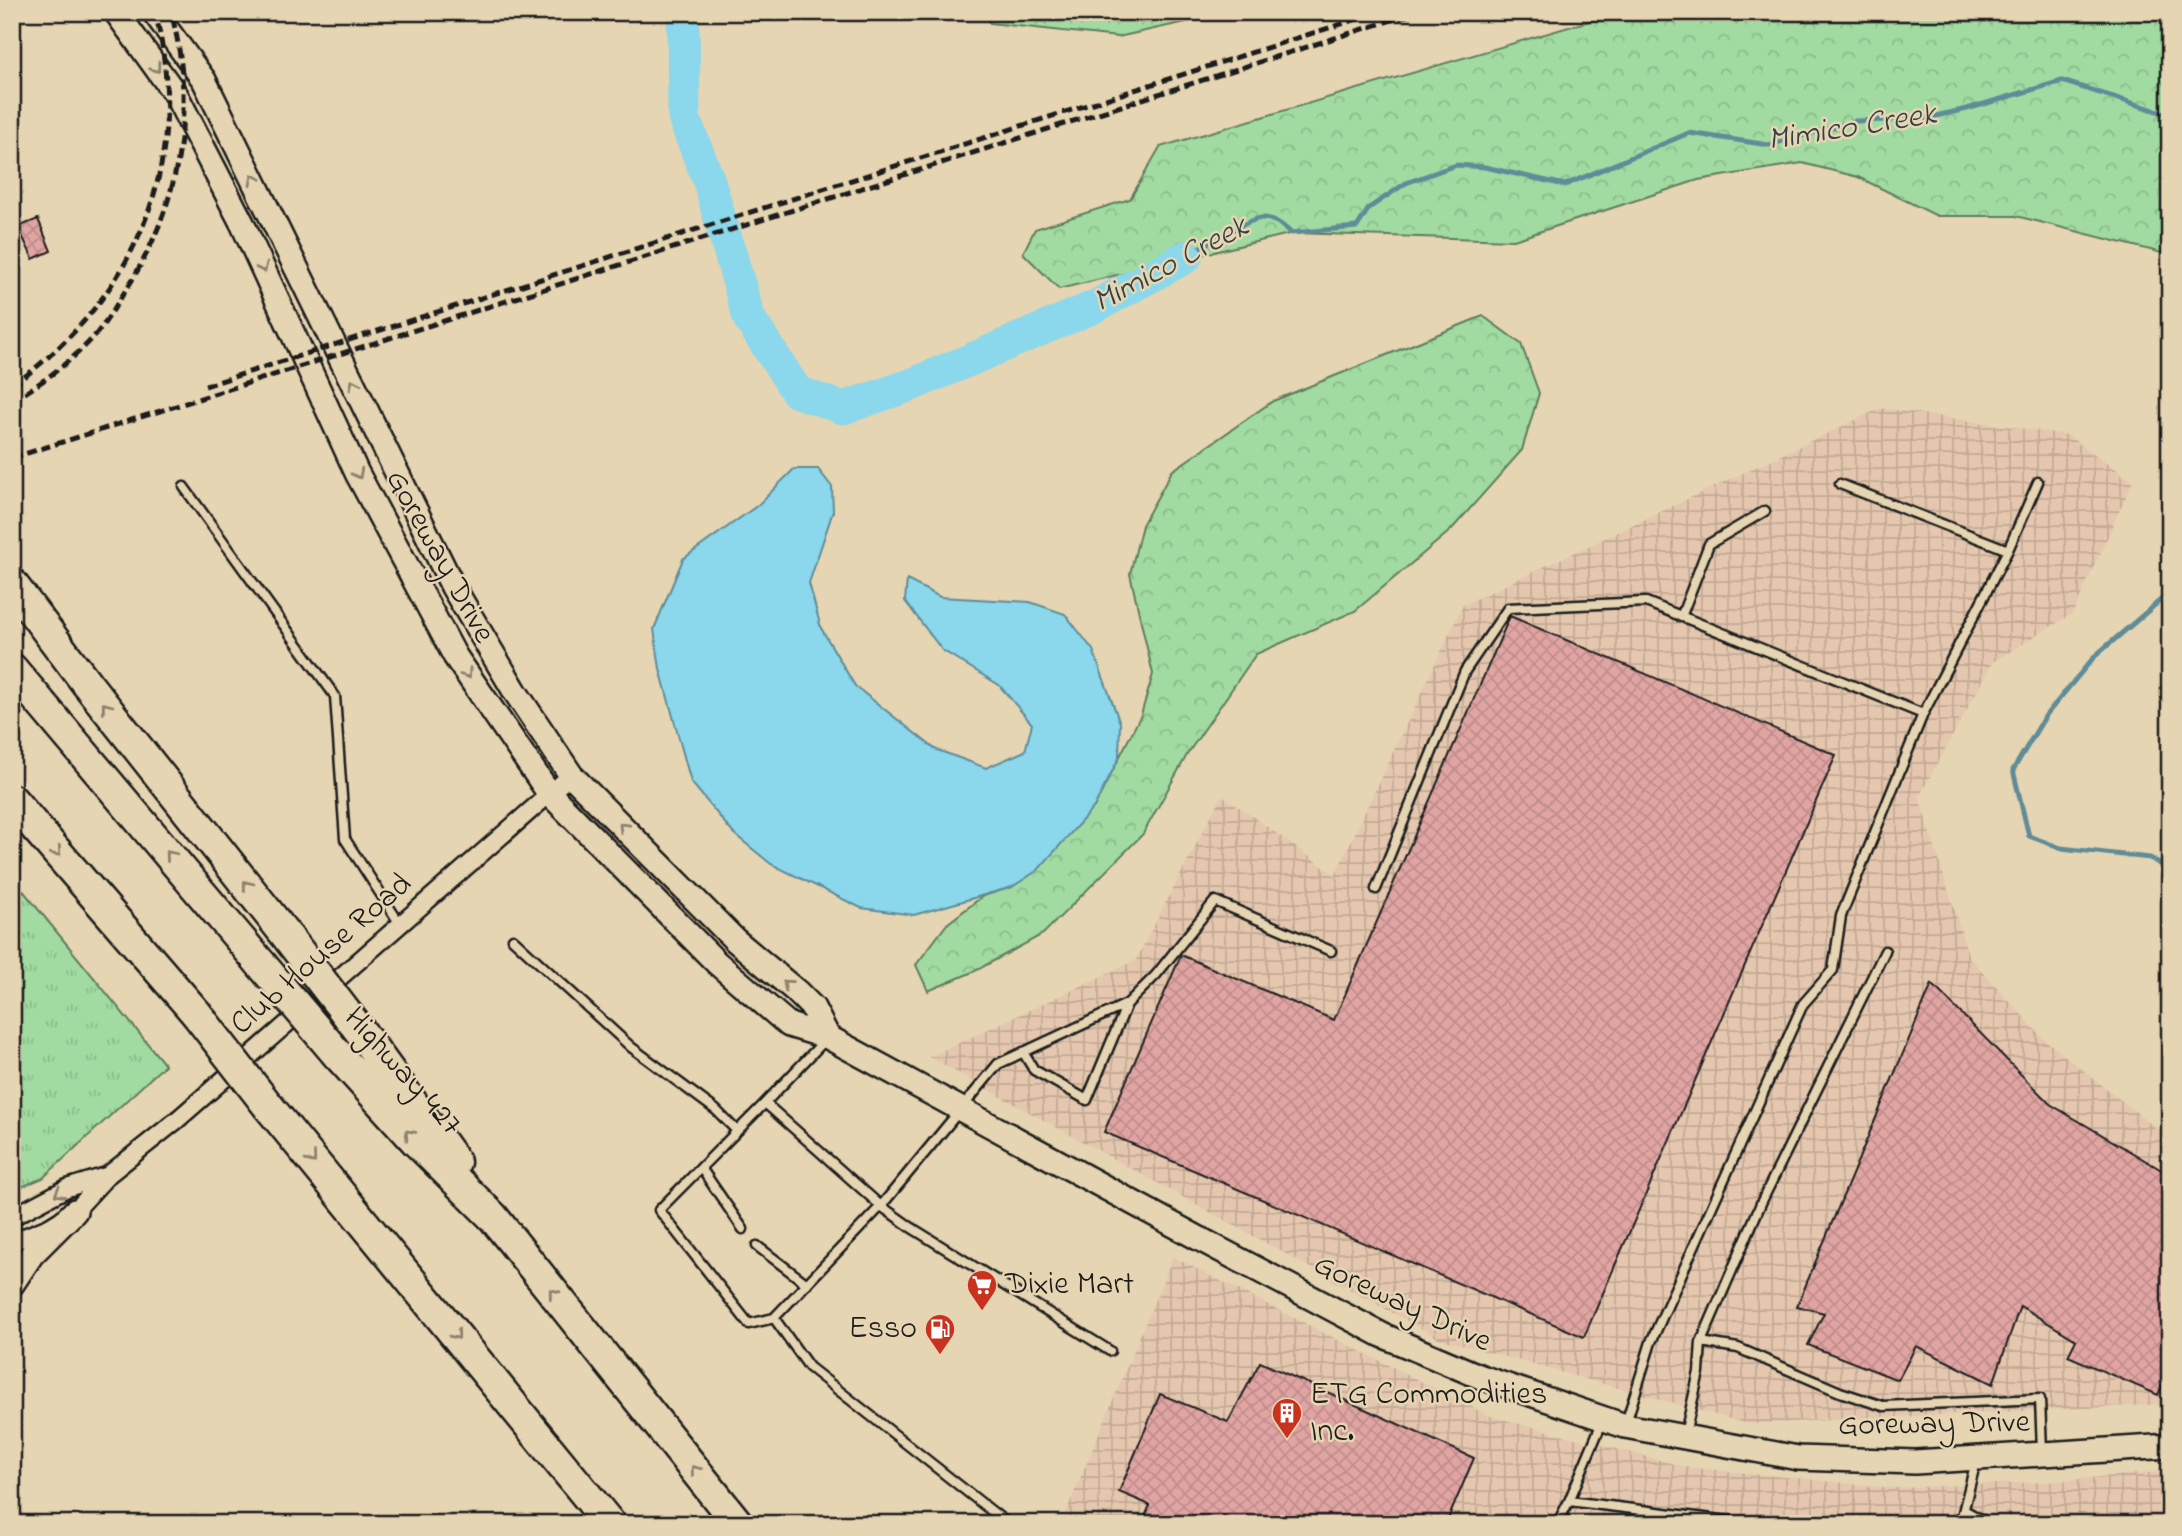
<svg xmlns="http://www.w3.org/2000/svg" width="2182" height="1536" font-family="'Indie Flower',sans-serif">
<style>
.industrial{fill:url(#industrial-grid)}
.forest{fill:url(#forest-crowns);stroke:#5e7c5e;stroke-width:2}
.park{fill:url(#park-tufts);stroke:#5e7c5e;stroke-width:2}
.water{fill:#8bd7eb;stroke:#5f8c98;stroke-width:2}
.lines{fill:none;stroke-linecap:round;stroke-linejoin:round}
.stream{stroke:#5f8c98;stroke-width:5}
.river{stroke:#8bd7eb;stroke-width:33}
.building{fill:url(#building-cross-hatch);stroke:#1c1c1c;stroke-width:2}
.lane-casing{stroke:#1c1c1c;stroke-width:13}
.street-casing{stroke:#1c1c1c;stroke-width:21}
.secondary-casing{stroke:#1c1c1c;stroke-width:28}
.highway-casing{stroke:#1c1c1c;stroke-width:35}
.lane{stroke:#e6d5b2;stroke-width:8}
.street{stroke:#e6d5b2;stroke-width:16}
.secondary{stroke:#e6d5b2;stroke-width:23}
.highway{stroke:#e6d5b2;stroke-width:30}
.rail{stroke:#1c1c1c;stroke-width:5;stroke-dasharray:10 5;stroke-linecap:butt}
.highway-bridge-casing{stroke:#1c1c1c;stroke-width:35;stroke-linecap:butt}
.highway-bridge{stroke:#e6d5b2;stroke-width:30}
.oneway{stroke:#8b826e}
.labels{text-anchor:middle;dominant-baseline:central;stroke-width:5;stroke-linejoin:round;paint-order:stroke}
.street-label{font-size:32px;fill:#1c1c1c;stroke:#e6d5b2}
.poi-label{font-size:32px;fill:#1c1c1c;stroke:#e6d5b2;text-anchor:start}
.water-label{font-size:33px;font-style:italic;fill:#324145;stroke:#e6d5b2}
</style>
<defs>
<pattern id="industrial-grid" width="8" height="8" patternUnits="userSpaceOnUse" patternTransform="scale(1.75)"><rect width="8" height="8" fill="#e4c7ae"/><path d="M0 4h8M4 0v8" fill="none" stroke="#c3aa95"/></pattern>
<pattern id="forest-crowns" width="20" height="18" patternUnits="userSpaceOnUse" patternTransform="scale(1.75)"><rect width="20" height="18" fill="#a1dba1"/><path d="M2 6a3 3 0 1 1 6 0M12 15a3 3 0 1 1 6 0" fill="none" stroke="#8abb8a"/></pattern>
<pattern id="park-tufts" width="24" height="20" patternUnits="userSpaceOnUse" patternTransform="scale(1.75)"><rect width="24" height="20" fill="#a1dba1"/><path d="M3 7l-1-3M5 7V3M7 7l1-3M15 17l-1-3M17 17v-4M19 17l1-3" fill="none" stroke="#8abb8a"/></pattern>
<pattern id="building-cross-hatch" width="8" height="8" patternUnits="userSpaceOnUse" patternTransform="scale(1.75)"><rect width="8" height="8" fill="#e0a5a3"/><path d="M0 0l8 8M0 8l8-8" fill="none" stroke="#c08d8c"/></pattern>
</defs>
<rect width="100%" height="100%" fill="#e6d5b2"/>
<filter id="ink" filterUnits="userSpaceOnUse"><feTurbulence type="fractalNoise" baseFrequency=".0143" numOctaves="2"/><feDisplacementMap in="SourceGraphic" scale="14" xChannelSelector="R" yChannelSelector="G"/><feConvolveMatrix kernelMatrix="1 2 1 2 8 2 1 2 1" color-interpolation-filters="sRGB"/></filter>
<g filter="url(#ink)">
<path class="industrial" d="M 1881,408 L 2067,435 L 2133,481 L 2073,613 L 1993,662 L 1919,797 L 1969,957 L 2045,1040 L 2170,1139 L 2170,1404 L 1748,1424 L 1438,1338 L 929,1057 L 1136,960 L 1222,795 L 1335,875 L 1463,605 Z
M 1173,1257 L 1490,1416 L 1686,1467 L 1893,1488 L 2045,1482 L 2170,1471 L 2170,1524 L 1061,1524 Z"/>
<path class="forest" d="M 982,12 L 1231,12 L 1118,37 L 990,23 Z
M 1620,12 L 2170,12 L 2170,255 L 2016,216 L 1937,216 L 1858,177 L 1802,163 L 1698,180 L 1514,240 L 1293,233 L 1059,289 L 1023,253 L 1035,229 L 1130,199 L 1160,147 Z
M 1483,316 L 1521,344 L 1539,393 L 1522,450 L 1451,530 L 1355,611 L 1256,654 L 1188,753 L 1143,834 L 1043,934 L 975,971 L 928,991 L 916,965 L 947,924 L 983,896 L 1012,887 L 1094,807 L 1141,715 L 1153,674 L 1130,574 L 1142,525 L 1172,471 L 1273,401 Z"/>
<path class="park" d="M 12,877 L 165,1065 L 43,1178 L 12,1191 Z"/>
<path class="water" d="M 794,469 L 818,469 L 832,487 L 833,511 L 809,583 L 821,628 L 855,686 L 935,749 L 986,768 L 1025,751 L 1032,724 L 999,685 L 942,650 L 905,601 L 907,580 L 940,597 L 1030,602 L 1065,614 L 1093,650 L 1120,723 L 1119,758 L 1094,807 L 1038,870 L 1012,887 L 914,915 L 861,908 L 771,864 L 733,833 L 691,782 L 660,669 L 654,629 L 683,559 L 758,505 Z"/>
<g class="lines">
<path class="stream" d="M 1186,257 C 1195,249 1250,219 1261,218 C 1273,217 1283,225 1291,233 L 1357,227 L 1369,208 L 1406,183 L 1456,165 L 1485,167 L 1565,185 L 1689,133 L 1769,145 L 1856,121 L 1922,119 L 1967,109 L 2062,81 L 2170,115
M 2170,592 L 2094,657 L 2046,715 L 2013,770 L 2029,836 L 2061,848 L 2150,858 L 2170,870"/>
<path class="river" d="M 683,12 L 684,118 L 709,181 L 749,318 L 797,392 L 843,408 L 911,385 L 1096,306 L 1186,257"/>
</g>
<path class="building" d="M 38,219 L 51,251 L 33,259 L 18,227 Z
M 1510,616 L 1836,755 L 1584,1337 L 1104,1132 L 1181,955 L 1334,1020 Z
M 1932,984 L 2050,1104 L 2170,1175 L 2170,1368 L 2158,1395 L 2068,1356 L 2076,1340 L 2020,1306 L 1993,1384 L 1916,1346 L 1898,1380 L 1808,1345 L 1824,1313 L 1797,1306 Z
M 1260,1362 L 1474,1458 L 1446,1524 L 1142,1524 L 1150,1505 L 1119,1492 L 1160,1394 L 1228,1422 Z"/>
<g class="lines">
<g class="lane-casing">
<path id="lane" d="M 1840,484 L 2008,550 L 1923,714
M 184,487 L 335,696 L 345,839 L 400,924
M 2008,550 L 2038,482
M 1681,617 L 1709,544 L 1765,511
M 1376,889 L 1465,671 L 1508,608 L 1646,602 L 1923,714 L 1841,916 L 1833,970 L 1803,1004 L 1651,1342 L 1626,1423
M 513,939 L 631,1047 L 716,1110 L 737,1131
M 827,1038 L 765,1103 L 881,1206 L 998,1064 L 1127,1004 L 1156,975 L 1215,901 L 1331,951
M 1023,1052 L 1034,1070 L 1087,1100 L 1127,1004
M 765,1103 L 659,1210 L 749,1324 L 774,1318 L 881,1206 L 912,1228 L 1110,1351
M 701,1168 L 743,1229
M 757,1246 L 807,1284
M 774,1318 L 809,1367 L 1008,1524
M 1701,1342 L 1738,1348 L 1840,1392 L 1883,1406 L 2040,1399 L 2042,1451
M 1603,1420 L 1569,1501 L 1753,1524
M 1685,1434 L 1699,1372 L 1701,1342 L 1762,1201 L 1885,951
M 1964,1510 L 1989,1524
M 1557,1524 L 1569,1501
M 1960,1524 L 1976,1461"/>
</g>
<g class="street-casing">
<path id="street" d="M 12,1217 L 67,1188 L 106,1176
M 12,1242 L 49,1227 L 75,1211 L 108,1175 L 177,1120 L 571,775"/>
</g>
<g class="secondary-casing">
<path id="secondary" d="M 116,12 L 176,95 L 242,223 L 357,473 L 455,656 L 549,793 L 717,963 L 789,1025 L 828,1037 L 1198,1238 L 1382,1335 L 1481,1377 L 1625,1426 L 1798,1458 L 1915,1462 L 2170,1446
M 154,12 L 204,80 L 453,587 L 516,693 L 571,775 L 735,940 L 796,991 L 813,1008 L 828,1037
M 12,1284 L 32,1254 L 75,1211"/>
</g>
<g class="highway-casing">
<path id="highway" d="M 12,584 L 88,685 L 289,939
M 12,669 L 261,964
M 12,800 L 196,1013
M 363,1035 L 455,1162
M 337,1054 L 416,1141 L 493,1217 L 738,1524
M 269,1107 L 610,1524"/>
</g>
<use href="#lane" class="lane"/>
<use href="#street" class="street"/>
<use href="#secondary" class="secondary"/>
<use href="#highway" class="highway"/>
<path class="rail" d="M 12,386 C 137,296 193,163 155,12
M 205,386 L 1379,12
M 12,401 C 40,384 65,366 88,343 C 101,330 112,312 122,296 C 179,210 198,112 171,12
M 12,458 L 1417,12"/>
<g class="highway-bridge-casing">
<path id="highway-bridge" d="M 289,939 L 363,1035
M 261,964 L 337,1054
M 196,1013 L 269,1107"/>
</g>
<use href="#highway-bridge" class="highway-bridge"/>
</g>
<defs><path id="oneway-chevron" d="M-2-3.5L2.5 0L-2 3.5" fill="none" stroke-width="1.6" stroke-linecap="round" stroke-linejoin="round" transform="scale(1.75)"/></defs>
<g class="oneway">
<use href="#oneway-chevron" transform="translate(156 68) rotate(54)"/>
<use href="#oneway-chevron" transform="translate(254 179) rotate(-117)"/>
<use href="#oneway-chevron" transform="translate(263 268) rotate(65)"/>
<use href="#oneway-chevron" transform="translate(354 384) rotate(-116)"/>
<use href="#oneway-chevron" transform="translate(358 474) rotate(63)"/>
<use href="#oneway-chevron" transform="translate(467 674) rotate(56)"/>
<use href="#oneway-chevron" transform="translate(106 707) rotate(-128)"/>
<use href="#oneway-chevron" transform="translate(623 827) rotate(-135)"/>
<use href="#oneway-chevron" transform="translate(57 852) rotate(49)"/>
<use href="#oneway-chevron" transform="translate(170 855) rotate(-130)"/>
<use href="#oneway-chevron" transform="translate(247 885) rotate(-128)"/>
<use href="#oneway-chevron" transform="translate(787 984) rotate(-140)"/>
<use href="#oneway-chevron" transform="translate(409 1134) rotate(-133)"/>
<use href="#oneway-chevron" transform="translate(312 1159) rotate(51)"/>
<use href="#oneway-chevron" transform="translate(59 1193) rotate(151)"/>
<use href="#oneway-chevron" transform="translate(553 1293) rotate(-129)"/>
<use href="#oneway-chevron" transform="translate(456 1335) rotate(51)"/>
<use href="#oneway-chevron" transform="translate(695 1470) rotate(-129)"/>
</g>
</g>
<defs>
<g id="supermarket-pin" transform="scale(1.575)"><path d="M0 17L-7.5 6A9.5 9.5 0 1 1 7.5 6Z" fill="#c8321e" stroke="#e6d5b2"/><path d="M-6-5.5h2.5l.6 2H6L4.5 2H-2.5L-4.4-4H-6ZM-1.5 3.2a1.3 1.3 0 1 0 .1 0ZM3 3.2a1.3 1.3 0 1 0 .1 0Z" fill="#fff"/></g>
<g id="fuel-pin" transform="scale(1.575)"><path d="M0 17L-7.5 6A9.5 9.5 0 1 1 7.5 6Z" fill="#c8321e" stroke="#e6d5b2"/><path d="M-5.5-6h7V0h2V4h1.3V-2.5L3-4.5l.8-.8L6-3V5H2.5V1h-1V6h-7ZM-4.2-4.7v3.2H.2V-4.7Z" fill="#fff"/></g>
<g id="building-pin" transform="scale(1.575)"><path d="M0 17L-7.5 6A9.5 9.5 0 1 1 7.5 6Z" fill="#c8321e" stroke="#e6d5b2"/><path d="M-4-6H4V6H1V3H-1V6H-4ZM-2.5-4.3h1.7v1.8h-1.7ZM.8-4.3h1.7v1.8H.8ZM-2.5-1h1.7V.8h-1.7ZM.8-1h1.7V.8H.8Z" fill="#fff"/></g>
</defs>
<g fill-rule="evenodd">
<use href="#supermarket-pin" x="982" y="1285"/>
<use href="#fuel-pin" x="940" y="1329"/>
<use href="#building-pin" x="1287" y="1413"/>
</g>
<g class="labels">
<g class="street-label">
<text transform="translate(439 557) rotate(61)">Goreway Drive</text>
<text transform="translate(322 955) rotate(-41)">Club House Road</text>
<text transform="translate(402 1072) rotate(48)">Highway 427</text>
<text transform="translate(1402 1304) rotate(25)">Goreway Drive</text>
<text transform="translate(1934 1425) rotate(-1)">Goreway Drive</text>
</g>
<g class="poi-label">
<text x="1005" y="1285">Dixie Mart</text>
<text x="917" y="1329" text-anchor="end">Esso</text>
<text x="1310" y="1395">ETG Commodities<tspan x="1310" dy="37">Inc.</tspan></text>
</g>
<g class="water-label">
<text transform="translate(1852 128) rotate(-9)">Mimico Creek</text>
<text transform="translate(1171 265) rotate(-28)">Mimico Creek</text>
</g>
</g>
<rect width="2182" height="1536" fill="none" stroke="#e6d5b2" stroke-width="42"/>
<rect x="21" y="21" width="2140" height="1494" fill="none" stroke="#1c1c1c" stroke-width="2.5" filter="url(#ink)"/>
</svg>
